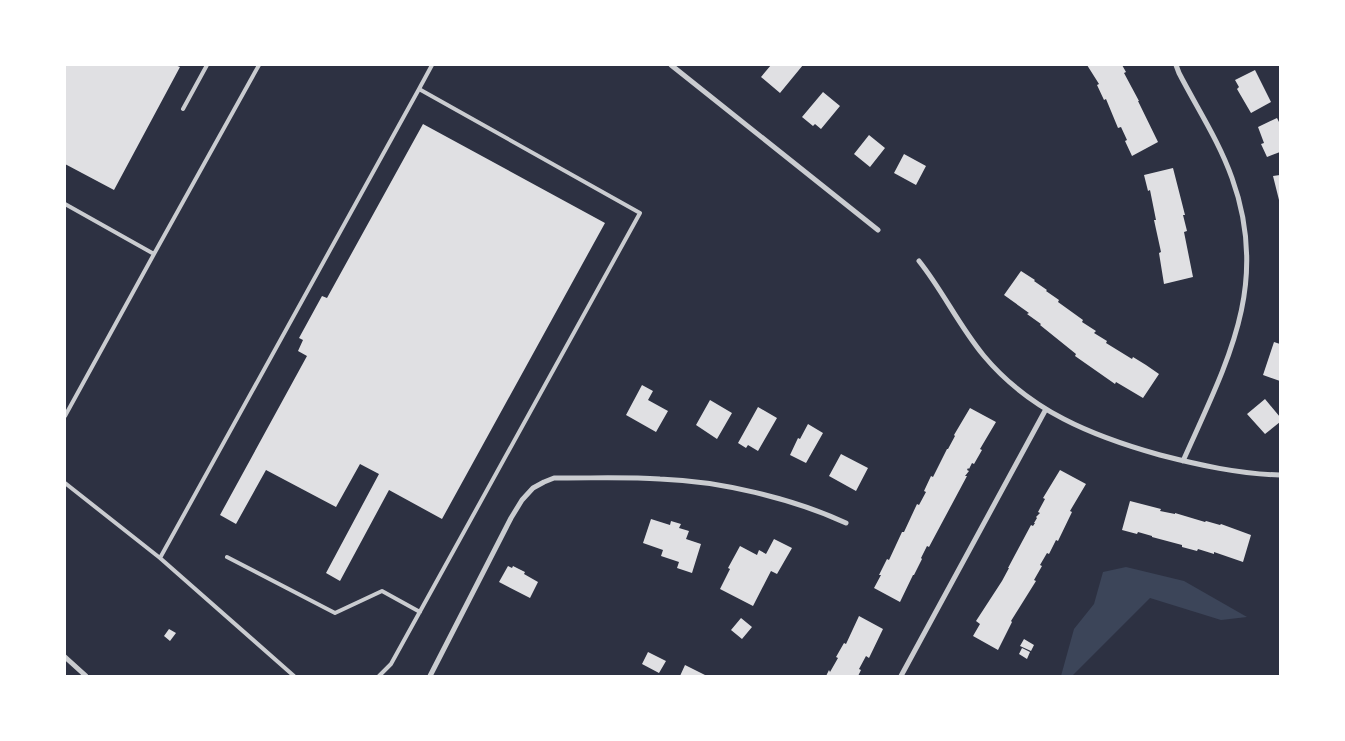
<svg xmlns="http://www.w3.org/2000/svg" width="1345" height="741" font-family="Georgia,serif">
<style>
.green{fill:#3c4559}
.building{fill:#e0e0e3}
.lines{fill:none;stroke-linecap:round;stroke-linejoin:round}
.service{stroke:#caccd0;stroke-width:4}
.minor{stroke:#caccd0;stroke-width:5}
</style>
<rect width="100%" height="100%" fill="#2d3142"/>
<path class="green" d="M 1126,567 L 1184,581 L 1247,617 L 1221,620 L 1150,598 L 1072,676 L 1061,676 L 1074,629 L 1094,604 L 1103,572 Z"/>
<path class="building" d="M 65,65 L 175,65 L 180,67 L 114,190 L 65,164 Z
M 771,65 L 803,65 L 780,93 L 761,77 Z
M 1087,65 L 1122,65 L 1126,72 L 1124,73 L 1139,101 L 1138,101 L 1158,142 L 1132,156 L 1125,141 L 1127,140 L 1121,127 L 1118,128 L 1106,99 L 1104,100 L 1097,85 L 1099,84 Z
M 1255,70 L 1271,102 L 1251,113 L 1237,89 L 1239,87 L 1235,80 Z
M 823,92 L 840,106 L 821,129 L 815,124 L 813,126 L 802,117 Z
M 1277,118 L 1280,124 L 1280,152 L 1267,157 L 1261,144 L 1264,143 L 1258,127 Z
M 423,124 L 605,223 L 442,519 L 389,490 L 340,581 L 326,573 L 379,474 L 360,464 L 336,507 L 266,470 L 236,524 L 220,515 L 307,356 L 298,351 L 303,340 L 299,338 L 322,296 L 327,298 Z
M 869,135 L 885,148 L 870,167 L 854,154 Z
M 904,154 L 926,166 L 916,185 L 894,173 Z
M 1173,168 L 1185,215 L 1183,215 L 1187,231 L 1184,232 L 1193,277 L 1164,284 L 1159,253 L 1161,252 L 1154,220 L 1156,220 L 1150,190 L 1148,191 L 1144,175 Z
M 1280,175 L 1280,200 L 1279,200 L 1273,176 Z
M 1021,271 L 1035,280 L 1034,281 L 1047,290 L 1046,291 L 1059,300 L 1058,302 L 1083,320 L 1082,322 L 1096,331 L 1094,333 L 1107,341 L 1106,343 L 1132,359 L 1133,357 L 1146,365 L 1159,374 L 1143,398 L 1116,382 L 1115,384 L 1075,356 L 1076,354 L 1040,325 L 1041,324 L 1027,314 L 1029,313 L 1004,295 Z
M 1274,342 L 1280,344 L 1280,381 L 1263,375 Z
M 642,385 L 653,391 L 648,400 L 668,411 L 656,432 L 626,415 Z
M 1265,399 L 1280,417 L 1280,422 L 1265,434 L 1247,414 Z
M 710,400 L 732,413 L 717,439 L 696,425 Z
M 758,407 L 777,418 L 758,451 L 748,445 L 746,448 L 738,443 Z
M 970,408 L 996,422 L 980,449 L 982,450 L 974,464 L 972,463 L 969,469 L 968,468 L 967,470 L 969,471 L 965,476 L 967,476 L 929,547 L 927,546 L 921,558 L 922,559 L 914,575 L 913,575 L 900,602 L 874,588 L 881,575 L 879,575 L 887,559 L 889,560 L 902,532 L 904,532 L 917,504 L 919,505 L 926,492 L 924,491 L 931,476 L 933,477 L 947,449 L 948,449 L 955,436 L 954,435 Z
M 808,424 L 823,433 L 806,463 L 790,455 L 798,438 L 800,439 Z
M 841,454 L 868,468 L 856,491 L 829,476 Z
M 1060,470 L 1086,484 L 1070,511 L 1072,512 L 1058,541 L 1056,540 L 1049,554 L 1047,553 L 1040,565 L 1042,566 L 1034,580 L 1036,581 L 1011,621 L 1012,622 L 998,650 L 973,636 L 980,624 L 976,621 L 1002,581 L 1009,568 L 1008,568 L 1031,525 L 1033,526 L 1035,523 L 1034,523 L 1037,518 L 1036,517 L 1040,513 L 1038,512 L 1045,499 L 1043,498 Z
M 1130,501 L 1161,509 L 1160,511 L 1175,514 L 1175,513 L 1205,522 L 1206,521 L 1220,525 L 1221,524 L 1251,535 L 1243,562 L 1214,552 L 1214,554 L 1198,549 L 1197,551 L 1182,547 L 1182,545 L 1152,537 L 1152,536 L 1138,532 L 1137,534 L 1122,530 Z
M 651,519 L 670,525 L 671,521 L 681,524 L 679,528 L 689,531 L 686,539 L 701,544 L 692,573 L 677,568 L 679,562 L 661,556 L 663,550 L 643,543 Z
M 774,539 L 792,548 L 777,574 L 771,571 L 753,606 L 720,589 L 730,569 L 728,568 L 740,546 L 757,555 L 759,550 L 766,554 Z
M 508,566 L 512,568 L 513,566 L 525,572 L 524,574 L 538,582 L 530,598 L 499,582 Z
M 859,616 L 883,629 L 869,658 L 866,656 L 859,669 L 861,670 L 858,676 L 826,676 L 829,670 L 830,672 L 838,658 L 836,657 L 844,643 L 846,644 Z
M 741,618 L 752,627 L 742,639 L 731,630 Z
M 169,629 L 176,633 L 170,641 L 164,636 Z
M 1024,639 L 1034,645 L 1031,651 L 1020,646 Z
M 1022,648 L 1030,652 L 1027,659 L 1019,654 Z
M 648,652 L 666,661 L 659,673 L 642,664 Z
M 685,665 L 707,676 L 680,676 Z"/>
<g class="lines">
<path class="service" d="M 419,89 L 432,65
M 183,109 L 207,65
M 65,204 L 154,254 L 65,416
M 154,254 L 259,65
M 65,483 L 160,558 L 294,676
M 227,557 L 335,613 L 382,591 L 420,612
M 160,558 L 419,89 L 640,213 L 391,664 L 379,676"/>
<path class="minor" d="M 671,65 L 878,230
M 1176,65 L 1179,73 C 1197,108 1219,141 1232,178 C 1271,286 1226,364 1183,461
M 919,261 C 943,291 959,326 984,356 C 1030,411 1092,436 1160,455 C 1199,465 1239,474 1280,475
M 65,657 L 86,676
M 430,676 L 511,518 L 522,500 L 533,488 L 544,482 L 554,478 L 567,478 C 598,478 629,477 660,479 C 719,481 792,498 846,523
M 901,676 L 1046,409"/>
</g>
<rect width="1345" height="741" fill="none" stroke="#ffffff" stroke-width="132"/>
</svg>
